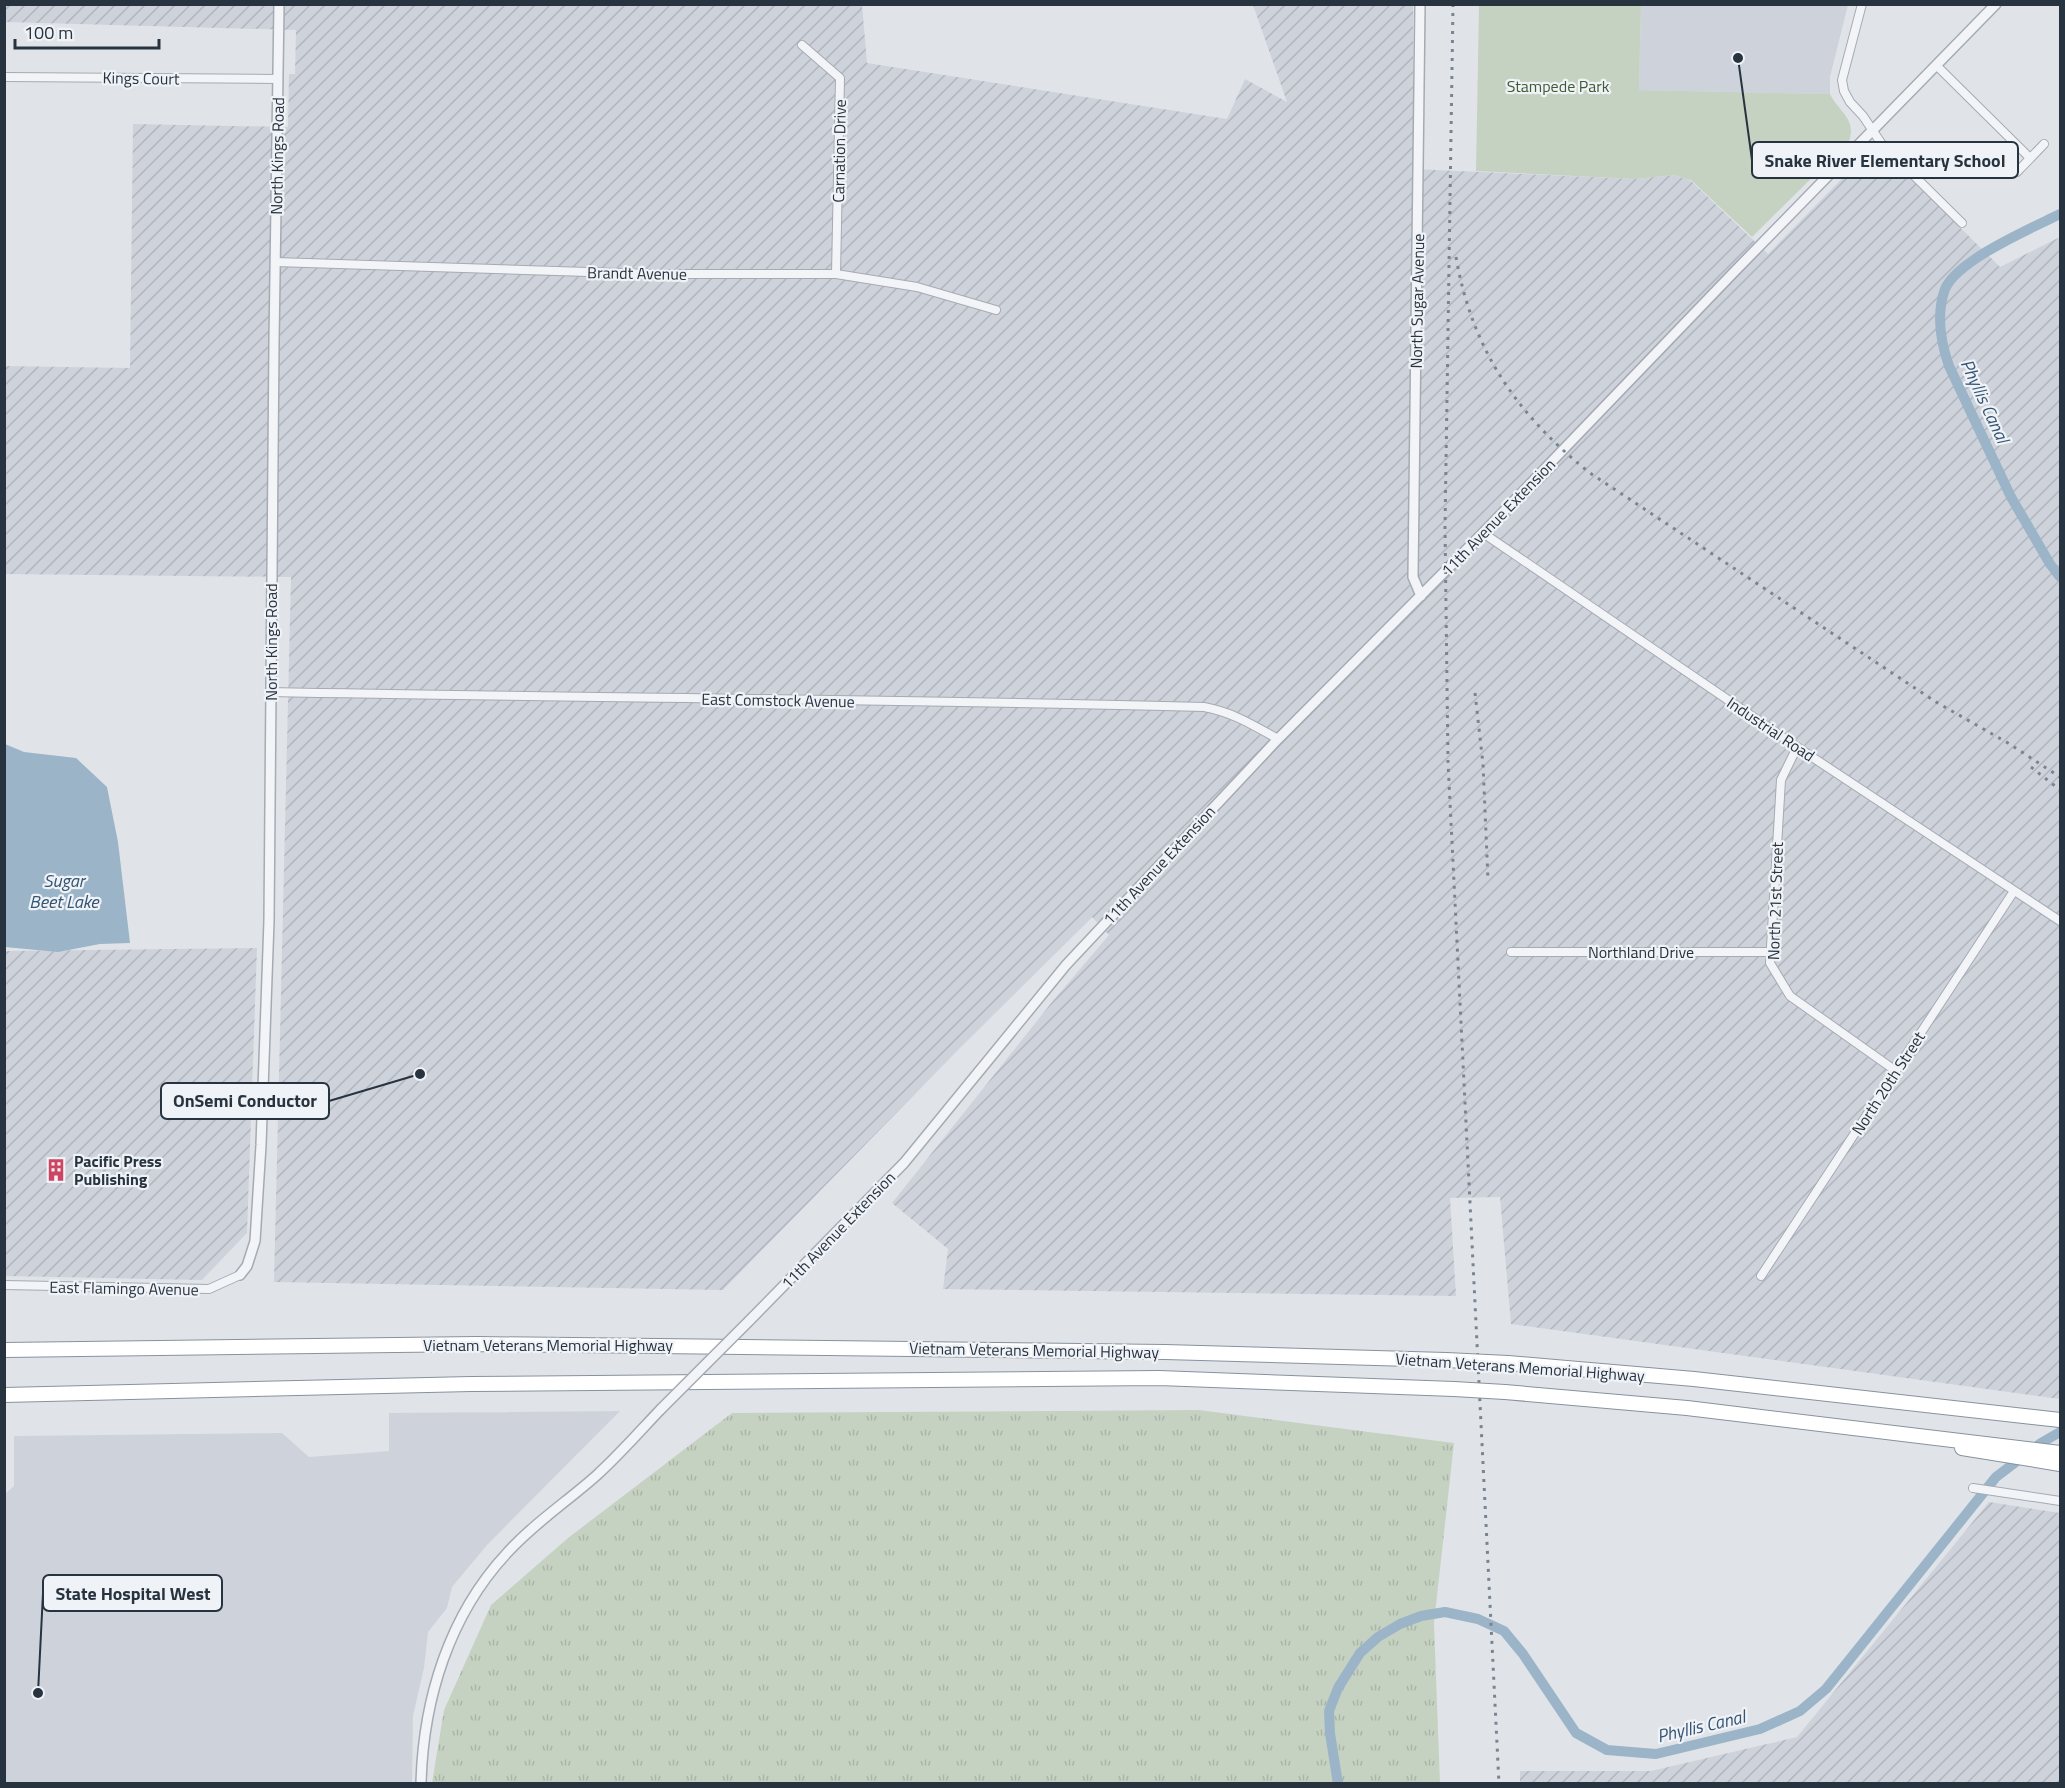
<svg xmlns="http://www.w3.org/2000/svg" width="2065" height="1788" font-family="'Titillium Web',sans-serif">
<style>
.built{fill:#ced3db}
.industrial{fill:url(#industrial-furrows)}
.grass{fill:url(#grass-tufts)}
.park{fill:#c6d2c1}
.water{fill:#9bb4c8}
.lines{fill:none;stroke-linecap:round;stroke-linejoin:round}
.canal{stroke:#9bb4c8;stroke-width:10}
.minor-casing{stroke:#a5abb3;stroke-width:10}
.tertiary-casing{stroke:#a5abb3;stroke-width:12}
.motorway-casing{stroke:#87929f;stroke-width:16}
.minor{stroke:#f2f4f7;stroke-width:8}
.tertiary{stroke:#f2f4f7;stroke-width:9}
.motorway{stroke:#fff;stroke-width:14}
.rail{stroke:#798492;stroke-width:3;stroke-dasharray:3 6;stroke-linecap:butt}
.tertiary-bridge-casing{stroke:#a5abb3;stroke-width:12;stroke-linecap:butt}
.motorway-bridge-casing{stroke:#87929f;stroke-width:16;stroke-linecap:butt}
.tertiary-bridge{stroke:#f2f4f7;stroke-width:9}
.motorway-bridge{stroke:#fff;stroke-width:14}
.labels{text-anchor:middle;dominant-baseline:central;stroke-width:4.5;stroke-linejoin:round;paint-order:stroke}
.street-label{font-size:16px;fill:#283340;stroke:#eff2f6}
.park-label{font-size:16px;fill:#3f5b36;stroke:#eff2f6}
.poi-label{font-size:16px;font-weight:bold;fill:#283340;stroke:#eff2f6;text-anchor:start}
.water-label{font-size:18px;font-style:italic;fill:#335473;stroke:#eff2f6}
.leader{fill:none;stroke:#283340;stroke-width:2}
.callout-dot{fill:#283340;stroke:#eff2f6;stroke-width:2}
.callout{fill:#eff2f6;stroke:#283340;stroke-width:2}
.callout-label{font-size:18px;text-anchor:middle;font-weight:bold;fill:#283340}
</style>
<defs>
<pattern id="industrial-furrows" width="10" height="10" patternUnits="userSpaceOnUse" patternTransform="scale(1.5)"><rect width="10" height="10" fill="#ced3db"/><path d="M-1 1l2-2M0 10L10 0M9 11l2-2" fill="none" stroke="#b1b6bd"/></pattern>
<pattern id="grass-tufts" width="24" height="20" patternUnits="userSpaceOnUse" patternTransform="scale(1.5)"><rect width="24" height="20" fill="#c6d2c1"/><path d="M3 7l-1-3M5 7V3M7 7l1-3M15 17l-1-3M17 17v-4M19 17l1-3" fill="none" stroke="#aab5a7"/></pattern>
</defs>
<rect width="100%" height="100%" fill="#e0e4e9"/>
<path class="built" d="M 1641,5 L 1848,5 L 1830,77 L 1830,94 L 1639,90 Z
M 620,1411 L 487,1545 L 452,1587 L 447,1608 L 428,1632 L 424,1668 L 413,1716 L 412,1783 L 5,1783 L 4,1495 L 14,1486 L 14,1436 L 282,1433 L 309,1457 L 389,1451 L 389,1413 Z"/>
<path class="industrial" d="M 5,4 L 862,5 L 867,63 L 1227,119 L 1245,79 L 1287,102 L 1253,5 L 1413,5 L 1413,169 L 1635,179 L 1674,175 L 1690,180 L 1768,254 L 1876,144 L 2000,267 L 2060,237 L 2060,1399 L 1511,1324 L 1500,1197 L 1450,1198 L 1456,1296 L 943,1289 L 948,1249 L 892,1203 L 1052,1002 L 1109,935 L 1092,917 L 955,1053 L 723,1290 L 274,1282 L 291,577 L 5,574 L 4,366 L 130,368 L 133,124 L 288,127 L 289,74 L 295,74 L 296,30 L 5,22 Z
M 257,948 L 247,1233 L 202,1280 L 5,1276 L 5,951 Z
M 1989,1502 L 2060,1513 L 2060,1783 L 1520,1783 L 1520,1771 L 1651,1771 L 1797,1737 Z"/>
<path class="grass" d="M 1199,1410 L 1454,1443 L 1434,1623 L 1440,1783 L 432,1783 L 444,1710 L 491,1605 L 568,1538 L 732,1413 Z"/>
<path class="park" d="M 1479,5 L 1641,5 L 1639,90 L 1830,94 C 1839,112 1857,119 1849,141 L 1752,237 L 1691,180 L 1674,175 L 1635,179 L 1476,171 Z"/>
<path class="water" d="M 5,744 L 24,752 L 76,758 L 107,787 L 118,842 L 130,943 L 100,944 L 58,952 L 5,947 Z"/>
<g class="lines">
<path class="canal" d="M 2060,214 C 2032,228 1957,260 1945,289 C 1936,314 1941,343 1949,366 L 2011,497 L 2050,564 L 2060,577
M 1338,1784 L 1330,1733 L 1329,1711 L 1338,1688 L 1360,1653 L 1378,1637 L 1400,1624 L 1421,1616 L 1445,1612 L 1478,1619 L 1504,1631 L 1523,1654 L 1576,1733 L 1607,1750 L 1656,1754 L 1760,1729 L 1800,1711 L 1826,1689 L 1996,1477 L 2041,1443 L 2060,1432"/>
<g class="minor-casing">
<path id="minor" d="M 1862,4 L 1842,80 L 1844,91 L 1850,102 L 1863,116 L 1881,143 L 1962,223
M 802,45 L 840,78 L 836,274
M 1937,66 L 2030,158
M 4,77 L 278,79
M 2017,172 L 2044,144
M 275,262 L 652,274 L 836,274 L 917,287 L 996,310
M 1483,533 L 1797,747 L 2060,921
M 270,692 C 582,698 893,699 1204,707 C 1232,712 1253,725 1278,739
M 1797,747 L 1781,780 L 1770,963 L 1790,996 L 1896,1071
M 1511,952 L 1770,952
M 1761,1276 L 2014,891
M 4,1285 L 209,1289 L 240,1275
M 1973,1488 L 2060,1501"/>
</g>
<g class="tertiary-casing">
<path id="tertiary" d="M 1420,4 L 1413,577 L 1421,596
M 240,1275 L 247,1266 L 255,1241 L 261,1145 L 269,921 L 274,342 L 279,4
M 749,1321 L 904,1163 L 1066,965 L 1278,739 L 1483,533 L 1735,271 L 1996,4
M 421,1784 C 423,1700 449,1615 507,1553 C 534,1523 568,1501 597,1475 C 620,1454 640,1431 661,1409"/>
</g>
<g class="motorway-casing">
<path id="motorway" d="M 4,1350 L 477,1344 L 1165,1352 L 1446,1360
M 1508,1363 L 1694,1379 L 2060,1420
M 1505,1392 L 1687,1408 L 2060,1453
M 4,1395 L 471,1384 L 1159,1378 L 1454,1389
M 1962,1448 L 2060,1464"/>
</g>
<use href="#minor" class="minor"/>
<use href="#tertiary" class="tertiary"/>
<use href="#motorway" class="motorway"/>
<path class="rail" d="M 1453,4 L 1445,528 L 1448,762 L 1499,1784
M 1456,257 C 1472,350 1517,415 1590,473 L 1936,702 L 2008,743 L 2060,777
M 1475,693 L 1483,764 L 1488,880
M 2031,767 L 2060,790"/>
<g class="tertiary-bridge-casing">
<path id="tertiary-bridge" d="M 661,1409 L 749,1321"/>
</g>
<g class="motorway-bridge-casing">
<path id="motorway-bridge" d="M 1446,1360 L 1508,1363
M 1454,1389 L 1505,1392"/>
</g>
<use href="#tertiary-bridge" class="tertiary-bridge"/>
<use href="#motorway-bridge" class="motorway-bridge"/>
</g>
<defs>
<g id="building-bare" transform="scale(1.8)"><path d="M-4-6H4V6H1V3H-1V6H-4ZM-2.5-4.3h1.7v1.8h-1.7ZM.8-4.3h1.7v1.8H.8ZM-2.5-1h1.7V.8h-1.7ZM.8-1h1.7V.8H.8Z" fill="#cd4563" stroke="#eff2f6" stroke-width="2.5" paint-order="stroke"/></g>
</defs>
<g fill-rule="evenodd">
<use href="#building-bare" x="56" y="1170"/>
</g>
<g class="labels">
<g class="street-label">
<text transform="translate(141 78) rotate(1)">Kings Court</text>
<text transform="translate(839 151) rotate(-89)">Carnation Drive</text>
<text transform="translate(277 156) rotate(-89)">North Kings Road</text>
<text transform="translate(637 273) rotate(1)">Brandt Avenue</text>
<text transform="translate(1417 301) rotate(-89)">North Sugar Avenue</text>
<text transform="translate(1498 517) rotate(-46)">11th Avenue Extension</text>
<text transform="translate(271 642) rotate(-90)">North Kings Road</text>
<text transform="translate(778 700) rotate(1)">East Comstock Avenue</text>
<text transform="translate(1771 729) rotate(34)">Industrial Road</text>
<text transform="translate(1159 865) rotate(-47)">11th Avenue Extension</text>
<text transform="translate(1775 901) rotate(-88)">North 21st Street</text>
<text x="1641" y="952">Northland Drive</text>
<text transform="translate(1888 1083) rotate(-57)">North 20th Street</text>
<text transform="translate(838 1230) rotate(-46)">11th Avenue Extension</text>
<text transform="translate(124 1288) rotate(1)">East Flamingo Avenue</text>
<text x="548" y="1345">Vietnam Veterans Memorial Highway</text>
<text transform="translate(1034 1350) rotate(1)">Vietnam Veterans Memorial Highway</text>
<text transform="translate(1520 1367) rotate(4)">Vietnam Veterans Memorial Highway</text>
</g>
<g class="park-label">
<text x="1558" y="86">Stampede Park</text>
</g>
<g class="poi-label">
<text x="74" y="1161">Pacific Press<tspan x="74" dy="18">Publishing</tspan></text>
</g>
<g class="water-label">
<text transform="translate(1985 401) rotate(65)">Phyllis Canal</text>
<text x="64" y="880">Sugar<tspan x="64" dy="21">Beet Lake</tspan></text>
<text transform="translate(1701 1726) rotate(-13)">Phyllis Canal</text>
</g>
</g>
<path class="leader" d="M1738 58L1752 160M420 1074L329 1101M38 1693L43 1593"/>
<g class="callout-dot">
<circle cx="1738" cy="58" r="6"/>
<circle cx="420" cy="1074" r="6"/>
<circle cx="38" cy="1693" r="6"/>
</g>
<g class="callout">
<rect x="1752" y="142" width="266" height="36" rx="6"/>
<rect x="161" y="1083" width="168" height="36" rx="6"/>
<rect x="43" y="1575" width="179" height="36" rx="6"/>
</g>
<g class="callout-label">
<text x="1885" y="167">Snake River Elementary School</text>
<text x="245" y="1107">OnSemi Conductor</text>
<text x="133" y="1600">State Hospital West</text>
</g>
<rect width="2065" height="1788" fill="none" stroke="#283340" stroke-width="12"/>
<path d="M15 39v9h144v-9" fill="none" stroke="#283340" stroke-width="3"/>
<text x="24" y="39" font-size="18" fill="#283340" stroke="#eff2f6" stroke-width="4.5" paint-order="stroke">100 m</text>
</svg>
